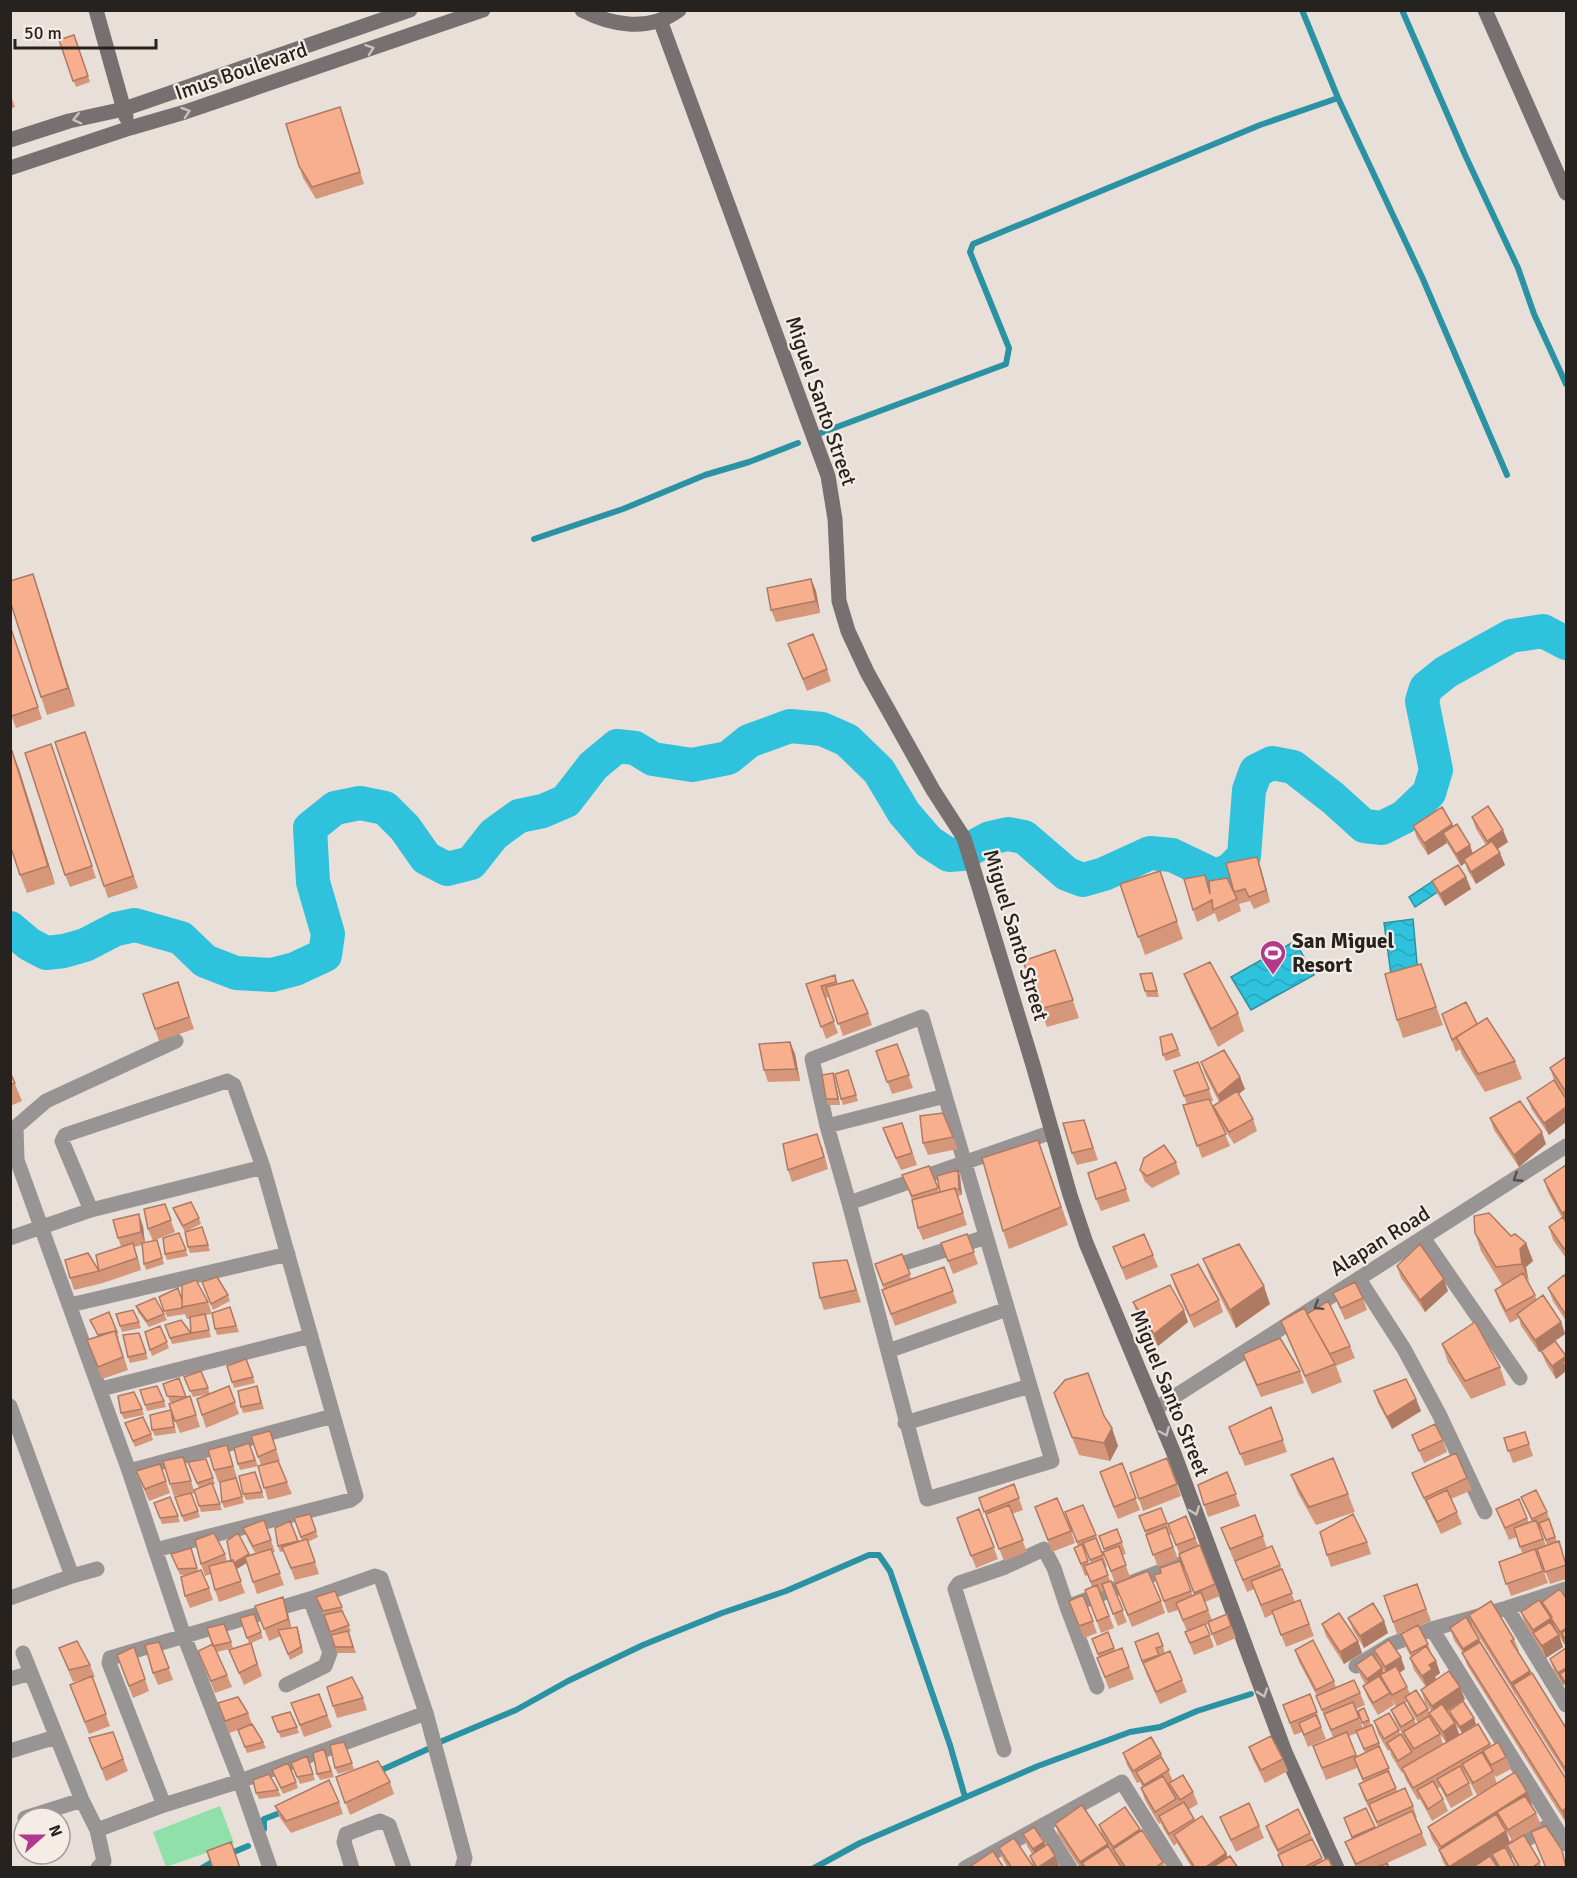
<svg xmlns="http://www.w3.org/2000/svg" width="1577" height="1878" font-family="Signika,sans-serif">
<style>
.pitch{fill:#90e0aa}
.water{fill:url(#water-waves);stroke:#2b92a3;stroke-width:1.5}
.lines{fill:none;stroke-linecap:round;stroke-linejoin:round}
.stream{stroke:#2b92a3;stroke-width:6}
.river{stroke:#2ec2dc;stroke-width:34}
.minor{stroke:#999494;stroke-width:15}
.tertiary{stroke:#999494;stroke-width:15}
.secondary{stroke:#777070;stroke-width:15}
.wall{fill:#d59679;fill-rule:evenodd}
.shaded-wall{fill:#ae7a63}
.building{fill:#f8af8d;stroke:#ae7a63;stroke-width:1.5}
.oneway{stroke:#c9c1bd}
.oneway2{stroke:#53504e}
.labels{text-anchor:middle;dominant-baseline:central;stroke-width:4.5;stroke-linejoin:round;paint-order:stroke}
.street-label{font-size:21px;fill:#25221f;stroke:#f5ece6}
.poi-label{font-size:21px;font-weight:bold;fill:#25221f;stroke:#f5ece6;text-anchor:start}
</style>
<defs>
<pattern id="water-waves" width="16" height="10" patternUnits="userSpaceOnUse" patternTransform="scale(1.5)"><rect width="16" height="10" fill="#2ec2dc"/><path d="M0 5q4-4 8 0t8 0" fill="none" stroke="#29a6bc"/></pattern>
</defs>
<rect width="100%" height="100%" fill="#e7dfd8"/>
<path class="pitch" d="M 220,1806 L 234,1843 L 166,1867 L 153,1832 Z"/>
<path class="water" d="M 1433,881 L 1439,891 L 1415,907 L 1409,897 Z
M 1413,919 L 1418,974 L 1392,982 L 1384,923 Z
M 1295,941 L 1314,975 L 1251,1010 L 1231,977 Z"/>
<g class="lines">
<path class="stream" d="M 1302,10 L 1338,98 L 1422,277 L 1507,475
M 1402,10 L 1466,157 L 1518,268 L 1534,314 L 1566,384
M 818,434 L 1006,364 L 1009,348 L 970,252 L 973,244 L 1260,125 L 1338,98
M 534,539 L 623,509 L 705,475 L 749,462 L 798,443
M 440,1742 L 516,1710 L 568,1681 L 643,1645 L 722,1613 L 786,1591 L 869,1555 L 879,1555 L 890,1571 L 950,1745 L 965,1797
M 377,1772 L 428,1749
M 264,1829 L 264,1819 L 285,1811
M 229,1854 L 248,1846
M 202,1868 L 217,1859
M 814,1868 L 860,1843 L 1038,1766 L 1130,1732 L 1160,1727 L 1197,1711 L 1251,1694"/>
<path class="river" d="M 10,928 L 29,944 L 46,953 L 64,951 L 85,945 L 116,929 L 135,925 L 181,938 L 205,961 L 236,973 L 272,975 L 295,969 L 325,955 L 328,934 L 313,882 L 310,828 L 335,808 L 360,803 L 385,808 L 405,828 L 426,858 L 447,869 L 471,863 L 494,834 L 519,816 L 543,811 L 566,801 L 593,766 L 617,746 L 635,748 L 653,759 L 692,765 L 728,758 L 749,741 L 790,726 L 822,729 L 847,740 L 879,771 L 904,813 L 929,842 L 949,855 L 961,854 L 990,838 L 1008,834 L 1024,837 L 1067,874 L 1083,880 L 1104,874 L 1150,853 L 1172,855 L 1216,876 L 1230,870 L 1244,856 L 1249,790 L 1256,771 L 1272,763 L 1293,767 L 1333,798 L 1364,826 L 1382,828 L 1404,817 L 1429,793 L 1436,770 L 1422,701 L 1426,688 L 1446,672 L 1511,636 L 1543,631 L 1566,643"/>
<path class="minor" d="M 922,1017 L 1052,1461 L 927,1499 L 849,1203 L 827,1126 L 812,1059 Z
M 176,1041 L 46,1101 L 16,1127 L 17,1160 L 129,1471 L 184,1636 L 240,1781 L 270,1868
M 827,1126 L 945,1096
M 849,1203 L 1052,1132
M 91,1210 L 62,1141 L 65,1135 L 227,1081 L 234,1085 L 263,1167 L 356,1496 L 351,1500 L 155,1550
M 10,1238 L 91,1210 L 263,1167
M 1424,1239 L 1520,1378
M 886,1269 L 986,1237
M 1359,1279 L 1404,1349 L 1439,1414 L 1485,1512
M 70,1305 L 288,1254
M 888,1351 L 1007,1309
M 101,1389 L 311,1336
M 10,1406 L 72,1576
M 905,1423 L 1030,1386
M 129,1471 L 333,1416
M 10,1598 L 72,1576 L 97,1569
M 1507,1608 L 1566,1705
M 1432,1629 L 1566,1844
M 23,1653 L 82,1800 L 97,1830 L 164,1805 L 240,1781 L 426,1713 L 465,1858 L 462,1868
M 1356,1666 L 1392,1644 L 1432,1629 L 1507,1608 L 1566,1589
M 10,1679 L 31,1673
M 286,1685 L 325,1666 L 330,1653 L 310,1599
M 1097,1687 L 1067,1607 L 1180,1564
M 1004,1750 L 955,1589 L 959,1583 L 1003,1568 L 1044,1549 L 1054,1568 L 1067,1607
M 10,1751 L 56,1737
M 164,1805 L 109,1663 L 110,1658 L 310,1599 L 375,1576 L 381,1578 L 426,1713
M 25,1818 L 82,1800
M 1043,1825 L 1070,1868
M 97,1830 L 104,1861 L 98,1868
M 352,1868 L 344,1842 L 346,1834 L 380,1821 L 389,1825 L 404,1868
M 965,1868 L 1122,1782 L 1176,1868
M 1481,1868 L 1548,1826"/>
<path class="tertiary" d="M 1155,1409 L 1566,1146"/>
<path class="secondary" d="M 96,10 L 126,117
M 582,10 C 613,26 649,32 679,10
M 1485,10 L 1566,193
M 660,20 L 828,476 L 835,519 L 839,601 L 848,631 L 867,672 L 933,790 L 964,838 L 1033,1065 L 1070,1195 L 1086,1243 L 1175,1456 L 1285,1752 L 1337,1868
M 10,140 L 69,121 L 124,109 L 410,10
M 10,168 L 130,128 L 185,112 L 483,10"/>
</g>
<path class="wall" d="M 74,35 L 90,82 L 76,87 L 59,40 Z
M 10,93 L 15,107 L 10,109 Z
M 344,119 L 364,184 L 316,199 L 303,178 L 299,166 Z
M 33,574 L 39,592 L 75,706 L 47,715 L 41,697 Z
M 811,579 L 816,591 L 820,613 L 776,622 L 771,610 Z
M 10,625 L 42,719 L 16,728 L 10,712 Z
M 788,644 L 827,669 L 831,681 L 807,691 Z
M 51,744 L 96,878 L 70,887 L 65,875 Z
M 89,744 L 138,888 L 108,898 L 104,886 Z
M 19,769 L 55,884 L 27,893 L 20,875 Z
M 1472,817 L 1508,842 L 1498,849 L 1505,865 L 1476,884 L 1468,871 L 1465,863 L 1461,866 L 1447,843 L 1428,855 L 1417,838 L 1413,826 L 1452,824 L 1473,853 L 1486,845 L 1476,829 Z
M 1257,857 L 1261,869 L 1270,902 L 1254,909 L 1250,901 L 1239,904 L 1241,911 L 1218,922 L 1215,913 L 1197,922 L 1193,910 L 1210,889 L 1235,895 L 1226,863 Z
M 1160,871 L 1183,939 L 1145,955 L 1120,884 Z
M 1432,881 L 1471,889 L 1445,906 L 1437,893 Z
M 1055,950 L 1079,1018 L 1047,1027 L 1023,961 Z
M 1421,964 L 1443,1025 L 1403,1038 L 1397,1020 Z
M 1184,974 L 1238,1013 L 1244,1031 L 1218,1047 L 1191,992 Z
M 835,975 L 838,984 L 868,1013 L 872,1025 L 843,1036 L 830,997 L 825,998 L 838,1033 L 826,1039 L 806,984 Z
M 1154,979 L 1159,997 L 1147,997 L 1145,991 Z
M 178,982 L 194,1029 L 159,1041 L 143,994 Z
M 1442,1014 L 1477,1024 L 1515,1061 L 1522,1079 L 1485,1092 L 1462,1055 L 1460,1049 L 1456,1052 Z
M 1172,1034 L 1181,1056 L 1166,1061 L 1163,1055 Z
M 790,1042 L 795,1054 L 800,1081 L 768,1082 L 764,1070 Z
M 897,1044 L 913,1088 L 892,1094 L 876,1051 Z
M 1566,1057 L 1566,1098 L 1554,1080 L 1550,1068 Z
M 1201,1062 L 1240,1077 L 1245,1089 L 1239,1094 L 1253,1119 L 1257,1131 L 1234,1144 L 1220,1122 L 1230,1146 L 1202,1158 L 1183,1105 L 1187,1104 L 1174,1071 L 1209,1089 L 1213,1101 L 1210,1102 L 1216,1113 L 1213,1106 L 1219,1102 L 1205,1074 Z
M 848,1070 L 858,1101 L 843,1105 L 841,1099 Z
M 10,1072 L 22,1101 L 10,1106 Z
M 833,1073 L 835,1080 L 840,1105 L 828,1105 L 826,1099 Z
M 1527,1098 L 1566,1099 L 1566,1122 L 1549,1135 L 1532,1110 Z
M 1490,1118 L 1546,1144 L 1519,1167 L 1494,1130 Z
M 1084,1120 L 1098,1160 L 1077,1165 L 1072,1153 Z
M 902,1123 L 917,1165 L 901,1170 L 887,1140 L 883,1128 Z
M 953,1137 L 958,1149 L 928,1155 L 923,1143 Z
M 1038,1140 L 1068,1225 L 1009,1249 L 1003,1231 Z
M 822,1146 L 828,1169 L 792,1182 L 788,1170 Z
M 1116,1162 L 1130,1201 L 1101,1211 L 1096,1199 Z
M 1176,1162 L 1180,1174 L 1152,1188 L 1145,1182 L 1140,1170 Z
M 1566,1165 L 1566,1258 L 1553,1240 L 1549,1227 L 1562,1218 L 1548,1192 L 1544,1180 Z
M 929,1166 L 939,1192 L 958,1170 L 960,1176 L 962,1195 L 957,1196 L 967,1225 L 923,1240 L 918,1228 L 912,1200 L 902,1175 Z
M 165,1204 L 175,1232 L 153,1241 L 148,1229 Z
M 173,1208 L 199,1218 L 201,1224 L 187,1231 L 202,1227 L 210,1251 L 190,1253 L 188,1247 L 185,1232 L 175,1214 Z
M 143,1226 L 145,1243 L 157,1240 L 164,1264 L 146,1270 L 144,1264 L 142,1245 L 134,1247 L 141,1270 L 103,1283 L 74,1290 L 70,1278 L 99,1271 L 121,1246 L 118,1238 Z
M 179,1233 L 188,1256 L 167,1260 L 165,1254 Z
M 1475,1233 L 1511,1236 L 1526,1243 L 1533,1261 L 1526,1267 L 1528,1282 L 1537,1300 L 1561,1322 L 1565,1334 L 1539,1352 L 1521,1326 L 1519,1318 L 1510,1323 L 1499,1302 L 1495,1290 L 1504,1285 L 1502,1285 L 1481,1251 Z
M 967,1234 L 978,1264 L 953,1274 L 941,1243 Z
M 1113,1247 L 1153,1255 L 1158,1267 L 1126,1280 Z
M 902,1254 L 911,1279 L 944,1267 L 957,1303 L 895,1326 L 882,1290 L 884,1289 L 875,1264 Z
M 1203,1259 L 1270,1304 L 1236,1328 L 1210,1277 Z
M 847,1260 L 861,1302 L 824,1310 L 820,1298 Z
M 1397,1266 L 1448,1291 L 1425,1312 L 1401,1278 Z
M 1171,1275 L 1219,1300 L 1223,1312 L 1194,1328 L 1175,1287 Z
M 1566,1278 L 1566,1321 L 1553,1301 L 1548,1288 Z
M 202,1282 L 228,1295 L 230,1301 L 213,1310 Z
M 1333,1293 L 1363,1298 L 1367,1310 L 1345,1320 L 1338,1305 Z
M 159,1297 L 208,1302 L 212,1314 L 230,1307 L 239,1332 L 217,1335 L 215,1329 L 212,1314 L 205,1315 L 211,1337 L 172,1344 L 165,1325 L 191,1333 L 190,1319 L 187,1319 L 185,1314 L 167,1317 Z
M 1133,1302 L 1188,1322 L 1158,1346 L 1137,1314 Z
M 136,1306 L 164,1314 L 167,1320 L 149,1327 L 138,1312 Z
M 109,1312 L 119,1338 L 118,1338 L 128,1370 L 102,1379 L 87,1340 L 98,1336 L 90,1320 Z
M 116,1314 L 139,1322 L 141,1328 L 122,1332 Z
M 1307,1314 L 1350,1346 L 1355,1358 L 1336,1366 L 1342,1382 L 1312,1394 L 1288,1339 L 1281,1321 Z
M 160,1326 L 169,1348 L 152,1356 L 150,1350 Z
M 139,1333 L 148,1359 L 130,1363 L 128,1357 Z
M 1442,1344 L 1500,1367 L 1506,1385 L 1471,1399 L 1448,1362 Z
M 1541,1351 L 1566,1358 L 1566,1373 L 1566,1371 L 1556,1379 L 1546,1363 Z
M 1243,1354 L 1300,1371 L 1304,1383 L 1261,1397 L 1247,1366 Z
M 227,1366 L 253,1377 L 255,1383 L 234,1388 Z
M 201,1371 L 210,1394 L 229,1386 L 239,1414 L 206,1428 L 197,1399 L 209,1394 L 193,1397 L 184,1377 Z
M 179,1378 L 186,1397 L 190,1396 L 200,1427 L 180,1433 L 173,1416 L 176,1433 L 155,1436 L 152,1430 L 171,1410 L 174,1402 L 170,1402 L 163,1384 Z
M 257,1386 L 264,1409 L 243,1413 L 241,1407 Z
M 140,1390 L 164,1401 L 166,1407 L 147,1411 Z
M 1374,1391 L 1416,1399 L 1421,1411 L 1392,1429 L 1378,1403 Z
M 1054,1393 L 1104,1416 L 1118,1446 L 1110,1461 L 1079,1455 Z
M 1271,1407 L 1287,1452 L 1245,1466 L 1229,1427 Z
M 142,1409 L 144,1415 L 124,1419 L 121,1413 Z
M 125,1423 L 151,1434 L 153,1440 L 135,1447 Z
M 270,1431 L 280,1461 L 278,1462 L 292,1494 L 268,1500 L 258,1466 L 240,1470 L 238,1464 L 249,1443 L 258,1466 L 261,1465 L 251,1436 Z
M 1525,1432 L 1533,1456 L 1513,1463 L 1504,1438 Z
M 1412,1435 L 1443,1440 L 1447,1452 L 1424,1463 Z
M 183,1457 L 194,1490 L 199,1488 L 188,1462 L 206,1459 L 215,1484 L 212,1485 L 222,1510 L 201,1512 L 195,1493 L 191,1494 L 200,1517 L 184,1522 L 175,1497 L 186,1494 L 174,1496 L 170,1484 Z
M 231,1457 L 237,1478 L 218,1482 L 214,1470 Z
M 1167,1458 L 1181,1496 L 1143,1511 L 1130,1473 Z
M 1122,1463 L 1140,1510 L 1118,1519 L 1104,1484 Z
M 160,1464 L 170,1493 L 149,1501 L 136,1471 Z
M 255,1472 L 264,1498 L 246,1500 L 243,1494 Z
M 1227,1472 L 1240,1506 L 1208,1517 L 1204,1505 Z
M 1412,1473 L 1467,1478 L 1472,1490 L 1451,1499 L 1462,1524 L 1441,1534 L 1417,1485 Z
M 1291,1475 L 1348,1494 L 1355,1512 L 1316,1525 L 1298,1493 Z
M 236,1478 L 244,1503 L 224,1508 L 222,1502 Z
M 1014,1484 L 1023,1510 L 1012,1514 L 1027,1552 L 1004,1561 L 979,1498 Z
M 170,1497 L 180,1522 L 162,1524 L 154,1503 Z
M 1521,1497 L 1547,1512 L 1557,1542 L 1566,1563 L 1566,1579 L 1550,1584 L 1539,1554 L 1538,1555 L 1548,1583 L 1511,1596 L 1499,1562 L 1522,1553 L 1517,1537 L 1509,1540 L 1496,1509 L 1519,1499 L 1529,1523 L 1532,1522 ZM 1540,1529 L 1541,1529 L 1547,1545 L 1546,1546 Z
M 1035,1507 L 1071,1531 L 1075,1543 L 1052,1552 Z
M 1161,1508 L 1171,1535 L 1169,1535 L 1178,1559 L 1158,1567 L 1139,1516 Z
M 979,1509 L 998,1559 L 976,1568 L 957,1518 Z
M 1065,1512 L 1096,1535 L 1107,1567 L 1105,1568 L 1127,1622 L 1118,1626 L 1104,1591 L 1100,1592 L 1114,1628 L 1101,1633 L 1085,1590 L 1092,1587 L 1088,1575 L 1085,1576 L 1074,1548 L 1078,1546 ZM 1087,1552 L 1091,1563 L 1089,1564 L 1085,1553 Z
M 310,1514 L 318,1537 L 308,1542 L 319,1574 L 295,1580 L 284,1551 L 280,1552 L 278,1546 L 290,1521 L 298,1542 L 302,1541 L 294,1518 Z
M 1255,1515 L 1267,1548 L 1234,1561 L 1221,1528 Z
M 1186,1516 L 1220,1596 L 1205,1602 L 1212,1620 L 1227,1614 L 1236,1638 L 1217,1646 L 1208,1624 L 1206,1625 L 1214,1647 L 1194,1655 L 1185,1632 L 1187,1631 L 1178,1610 L 1168,1613 L 1154,1575 L 1161,1573 L 1180,1561 L 1193,1596 L 1195,1595 L 1168,1524 Z
M 264,1520 L 275,1552 L 272,1553 L 284,1585 L 257,1594 L 247,1563 L 236,1569 L 245,1593 L 219,1602 L 215,1590 L 211,1574 L 205,1576 L 201,1564 L 225,1554 L 227,1562 L 255,1553 L 248,1540 L 243,1528 Z
M 1117,1529 L 1126,1554 L 1122,1555 L 1130,1577 L 1115,1583 L 1103,1552 L 1105,1551 L 1099,1536 Z
M 1367,1542 L 1371,1554 L 1331,1567 L 1327,1555 Z
M 1272,1546 L 1295,1602 L 1300,1600 L 1314,1636 L 1286,1647 L 1273,1614 L 1265,1618 L 1254,1589 L 1247,1592 L 1235,1561 Z
M 191,1548 L 198,1571 L 209,1588 L 213,1600 L 190,1608 L 185,1596 L 189,1575 L 180,1575 L 171,1554 Z
M 1115,1584 L 1161,1601 L 1165,1613 L 1132,1627 Z
M 1417,1584 L 1431,1621 L 1419,1626 L 1428,1644 L 1432,1655 L 1436,1661 L 1440,1673 L 1435,1677 L 1436,1680 L 1465,1699 L 1447,1711 L 1451,1717 L 1449,1711 L 1474,1718 L 1476,1724 L 1463,1732 L 1490,1744 L 1491,1746 L 1506,1757 L 1511,1769 L 1496,1777 L 1494,1775 L 1497,1783 L 1477,1795 L 1465,1773 L 1464,1773 L 1469,1783 L 1473,1795 L 1451,1808 L 1440,1787 L 1437,1789 L 1443,1799 L 1448,1811 L 1432,1821 L 1420,1799 L 1418,1800 L 1406,1780 L 1403,1772 L 1402,1773 L 1391,1755 L 1390,1750 L 1388,1751 L 1378,1734 L 1374,1721 L 1399,1730 L 1400,1734 L 1407,1743 L 1396,1722 L 1391,1710 L 1396,1707 L 1392,1699 L 1394,1705 L 1378,1715 L 1368,1698 L 1363,1686 L 1366,1685 L 1361,1677 L 1356,1665 L 1382,1668 L 1384,1673 L 1385,1672 L 1378,1662 L 1374,1650 L 1405,1669 L 1399,1673 L 1407,1687 L 1410,1694 L 1428,1709 L 1433,1723 L 1429,1713 L 1431,1711 L 1425,1702 L 1421,1690 L 1426,1687 L 1414,1670 L 1410,1658 L 1411,1657 L 1405,1646 L 1401,1634 L 1410,1629 L 1397,1634 L 1384,1596 ZM 1407,1702 L 1410,1709 L 1418,1723 L 1416,1724 L 1414,1719 L 1405,1703 ZM 1455,1724 L 1462,1733 L 1459,1735 ZM 1436,1729 L 1446,1742 L 1443,1744 L 1440,1734 Z
M 335,1591 L 344,1613 L 343,1613 L 351,1631 L 349,1632 L 356,1653 L 337,1653 L 324,1615 L 316,1597 Z
M 1083,1595 L 1097,1633 L 1084,1638 L 1069,1601 Z
M 1566,1598 L 1566,1646 L 1559,1636 L 1563,1647 L 1546,1658 L 1538,1645 L 1536,1641 L 1525,1624 L 1521,1612 L 1544,1608 L 1542,1602 Z
M 255,1606 L 287,1609 L 291,1628 L 297,1627 L 299,1633 L 303,1653 L 290,1660 L 281,1636 L 269,1641 Z
M 254,1614 L 263,1638 L 251,1643 L 262,1676 L 244,1685 L 229,1650 L 249,1643 L 240,1618 Z
M 1469,1615 L 1514,1639 L 1519,1651 L 1518,1652 L 1566,1728 L 1566,1775 L 1473,1627 Z
M 1348,1618 L 1384,1621 L 1388,1633 L 1364,1648 L 1353,1630 Z
M 1322,1624 L 1358,1641 L 1362,1653 L 1344,1664 L 1326,1636 Z
M 1450,1628 L 1479,1639 L 1481,1643 L 1566,1779 L 1566,1823 L 1467,1665 L 1463,1653 L 1454,1640 Z
M 1108,1632 L 1115,1651 L 1122,1648 L 1134,1679 L 1109,1689 L 1097,1658 L 1099,1658 L 1092,1639 Z
M 1158,1633 L 1165,1653 L 1182,1680 L 1187,1692 L 1160,1704 L 1147,1675 L 1135,1642 Z
M 159,1642 L 173,1680 L 158,1685 L 153,1673 Z
M 231,1642 L 233,1648 L 217,1652 L 232,1687 L 215,1693 L 198,1651 L 213,1645 Z
M 134,1647 L 149,1691 L 133,1698 L 117,1655 Z
M 59,1648 L 90,1665 L 95,1677 L 92,1677 L 110,1726 L 89,1734 L 70,1685 L 84,1679 L 73,1682 Z
M 1566,1648 L 1566,1689 L 1564,1684 L 1563,1685 L 1554,1671 L 1550,1659 Z
M 1295,1650 L 1334,1681 L 1336,1688 L 1360,1693 L 1365,1705 L 1356,1709 L 1363,1729 L 1364,1728 L 1358,1711 L 1364,1708 L 1379,1743 L 1393,1780 L 1392,1780 L 1397,1791 L 1413,1806 L 1417,1818 L 1415,1818 L 1427,1845 L 1387,1863 L 1389,1868 L 1356,1868 L 1350,1854 L 1345,1842 L 1352,1839 L 1344,1818 L 1366,1808 L 1376,1828 L 1378,1827 L 1363,1796 L 1359,1784 L 1363,1782 L 1357,1768 L 1326,1780 L 1313,1746 L 1333,1737 L 1321,1708 L 1317,1696 L 1299,1662 ZM 1357,1733 L 1365,1753 L 1357,1757 L 1349,1736 Z
M 327,1687 L 363,1698 L 367,1710 L 337,1718 Z
M 319,1694 L 332,1727 L 304,1737 L 291,1703 Z
M 1310,1694 L 1321,1724 L 1320,1724 L 1326,1739 L 1308,1747 L 1302,1732 L 1294,1735 L 1283,1705 Z
M 218,1703 L 248,1713 L 252,1724 L 263,1742 L 266,1748 L 247,1753 L 238,1730 L 229,1733 Z
M 272,1717 L 297,1727 L 299,1733 L 281,1738 Z
M 113,1732 L 128,1771 L 106,1781 L 89,1738 Z
M 344,1742 L 354,1769 L 338,1774 L 335,1768 Z
M 1249,1747 L 1283,1759 L 1288,1771 L 1265,1783 L 1253,1759 Z
M 324,1749 L 334,1777 L 320,1780 L 317,1774 Z
M 1123,1753 L 1161,1754 L 1173,1781 L 1193,1792 L 1198,1804 L 1188,1810 L 1195,1821 L 1226,1853 L 1228,1857 L 1238,1868 L 1192,1868 L 1177,1843 L 1174,1846 L 1163,1828 L 1161,1823 L 1159,1824 L 1145,1800 L 1141,1788 L 1143,1788 L 1140,1782 L 1137,1783 L 1127,1765 Z
M 307,1756 L 315,1780 L 300,1784 L 291,1763 Z
M 272,1770 L 296,1782 L 298,1788 L 283,1794 Z
M 336,1777 L 390,1782 L 394,1794 L 350,1815 Z
M 278,1790 L 281,1796 L 259,1799 L 256,1793 Z
M 339,1802 L 343,1814 L 291,1833 L 280,1818 L 275,1806 Z
M 1532,1804 L 1531,1805 L 1536,1813 L 1541,1825 L 1524,1835 L 1541,1866 L 1543,1868 L 1518,1868 L 1512,1857 L 1507,1845 L 1513,1842 L 1506,1831 L 1510,1843 L 1471,1868 L 1447,1868 L 1443,1862 L 1439,1850 L 1432,1839 L 1428,1827 Z
M 1220,1817 L 1259,1826 L 1264,1838 L 1236,1852 L 1225,1829 Z
M 1055,1824 L 1103,1837 L 1099,1825 L 1140,1829 L 1163,1862 L 1165,1868 L 1122,1868 L 1108,1844 L 1110,1849 L 1122,1868 L 1080,1868 L 1059,1836 Z
M 1266,1826 L 1310,1833 L 1323,1861 L 1333,1868 L 1283,1868 L 1279,1855 L 1270,1838 Z
M 1023,1834 L 1044,1842 L 1046,1845 L 1060,1868 L 1034,1868 L 1030,1856 L 1032,1854 L 1027,1846 Z
M 1014,1838 L 1033,1868 L 1008,1868 L 1003,1860 L 999,1848 Z"/>
<path class="shaded-wall" d="M 33,574 L 39,592 L 75,706 L 68,688 Z
M 811,579 L 816,591 L 820,613 L 816,601 Z
M 12,751 L 19,769 L 55,884 L 48,866 Z
M 1452,824 L 1457,836 L 1443,833 L 1447,843 L 1428,855 L 1424,843 Z
M 1503,830 L 1508,842 L 1491,853 L 1487,841 Z
M 1470,845 L 1474,857 L 1464,859 L 1465,863 L 1461,866 L 1456,854 Z
M 1500,853 L 1505,865 L 1476,884 L 1471,872 Z
M 1257,857 L 1261,869 L 1270,902 L 1266,890 Z
M 1466,877 L 1471,889 L 1445,906 L 1440,894 Z
M 790,1042 L 795,1054 L 800,1081 L 796,1069 Z
M 833,1073 L 835,1080 L 840,1105 L 838,1099 Z
M 1240,1077 L 1245,1089 L 1222,1107 L 1218,1095 Z
M 1566,1107 L 1566,1122 L 1549,1135 L 1544,1123 Z
M 1542,1132 L 1546,1144 L 1519,1167 L 1514,1155 Z
M 958,1170 L 960,1176 L 962,1195 L 959,1189 Z
M 1566,1211 L 1566,1225 L 1562,1213 Z
M 139,1214 L 143,1226 L 145,1244 L 141,1232 Z
M 133,1243 L 137,1255 L 141,1270 L 137,1258 Z
M 1526,1243 L 1533,1261 L 1526,1267 L 1529,1282 L 1522,1264 L 1520,1249 Z
M 1444,1279 L 1448,1291 L 1425,1312 L 1420,1300 Z
M 1264,1286 L 1270,1304 L 1236,1328 L 1230,1310 Z
M 1184,1310 L 1188,1322 L 1158,1346 L 1154,1334 Z
M 1561,1322 L 1565,1334 L 1539,1352 L 1535,1340 Z
M 1566,1356 L 1566,1369 L 1563,1362 L 1566,1371 L 1556,1379 L 1552,1366 Z
M 1416,1399 L 1421,1411 L 1392,1429 L 1387,1417 Z
M 1112,1428 L 1118,1446 L 1110,1461 L 1104,1443 Z
M 249,1554 L 251,1560 L 234,1571 L 232,1565 Z
M 283,1597 L 287,1609 L 292,1631 L 288,1619 Z
M 1551,1618 L 1556,1630 L 1535,1635 L 1533,1630 Z
M 1384,1621 L 1388,1633 L 1364,1648 L 1360,1636 Z
M 297,1627 L 299,1633 L 303,1653 L 301,1647 Z
M 1566,1628 L 1566,1641 L 1562,1633 L 1565,1644 L 1564,1644 L 1560,1632 Z
M 1559,1635 L 1563,1647 L 1546,1658 L 1542,1646 Z
M 1479,1639 L 1484,1651 L 1467,1661 L 1463,1649 Z
M 1358,1641 L 1362,1653 L 1344,1664 L 1340,1652 Z
M 1401,1657 L 1405,1669 L 1389,1680 L 1385,1667 Z
M 1436,1661 L 1440,1673 L 1435,1677 L 1437,1681 L 1427,1688 L 1422,1676 L 1429,1665 Z
M 1382,1668 L 1386,1680 L 1380,1675 L 1383,1683 L 1371,1691 L 1367,1679 Z
M 1566,1668 L 1566,1683 L 1560,1674 L 1564,1684 L 1563,1685 L 1558,1673 Z
M 1530,1671 L 1534,1683 L 1513,1685 L 1515,1695 L 1511,1683 Z
M 1460,1687 L 1465,1699 L 1436,1718 L 1432,1706 Z
M 1474,1718 L 1476,1724 L 1462,1733 L 1460,1727 Z
M 1455,1723 L 1460,1736 L 1447,1744 L 1443,1732 Z
M 1527,1792 L 1532,1804 L 1503,1822 L 1497,1812 L 1501,1823 L 1445,1859 L 1441,1847 Z
M 1566,1808 L 1566,1823 L 1562,1811 Z
M 1140,1829 L 1144,1841 L 1114,1850 L 1113,1847 Z
M 1506,1831 L 1510,1843 L 1471,1868 L 1450,1868 L 1449,1867 Z
M 1044,1842 L 1049,1854 L 1037,1861 L 1033,1849 Z
M 1108,1844 L 1112,1856 L 1082,1863 L 1084,1868 L 1082,1868 L 1080,1862 Z
M 1226,1853 L 1230,1865 L 1227,1868 L 1204,1868 Z
M 1055,1856 L 1060,1868 L 1038,1868 Z"/>
<path class="building" d="M 74,35 L 88,76 L 73,81 L 59,40 Z
M 340,107 L 360,172 L 312,187 L 299,166 L 286,124 Z
M 33,574 L 68,688 L 41,697 L 10,601 L 10,581 Z
M 811,579 L 816,601 L 771,610 L 767,588 Z
M 10,626 L 38,707 L 12,716 L 10,712 Z
M 813,634 L 827,669 L 803,679 L 788,644 Z
M 85,732 L 133,876 L 104,886 L 55,742 Z
M 51,744 L 92,866 L 65,875 L 25,753 Z
M 12,751 L 48,866 L 20,875 L 10,845 L 10,752 Z
M 1488,806 L 1503,830 L 1487,841 L 1472,817 Z
M 1442,807 L 1452,824 L 1424,843 L 1413,826 Z
M 1457,824 L 1470,845 L 1456,854 L 1443,833 Z
M 1492,841 L 1500,853 L 1471,872 L 1464,859 Z
M 1257,857 L 1266,890 L 1249,897 L 1245,889 L 1234,892 L 1226,863 Z
M 1458,865 L 1466,877 L 1440,894 L 1432,881 Z
M 1160,871 L 1177,921 L 1138,937 L 1120,884 Z
M 1205,875 L 1210,894 L 1209,881 L 1227,878 L 1237,899 L 1213,910 L 1212,900 L 1193,910 L 1184,879 Z
M 1055,950 L 1073,1000 L 1040,1009 L 1023,961 Z
M 1210,962 L 1238,1013 L 1211,1029 L 1184,974 Z
M 1421,964 L 1436,1007 L 1397,1020 L 1385,974 Z
M 1152,973 L 1157,991 L 1145,991 L 1140,974 Z
M 835,975 L 836,982 L 821,986 L 834,1021 L 821,1027 L 806,984 Z
M 853,980 L 868,1013 L 838,1024 L 826,987 Z
M 178,982 L 189,1017 L 155,1029 L 143,994 Z
M 1466,1002 L 1477,1024 L 1452,1040 L 1442,1014 Z
M 1487,1018 L 1515,1061 L 1478,1074 L 1456,1037 Z
M 1172,1034 L 1178,1049 L 1163,1055 L 1160,1037 Z
M 790,1042 L 796,1069 L 764,1070 L 759,1044 Z
M 897,1044 L 909,1075 L 887,1082 L 876,1051 Z
M 1224,1050 L 1240,1077 L 1218,1095 L 1201,1062 Z
M 1566,1057 L 1566,1092 L 1550,1068 Z
M 1198,1062 L 1209,1089 L 1184,1096 L 1174,1071 Z
M 848,1070 L 856,1095 L 841,1099 L 835,1074 Z
M 10,1072 L 15,1083 L 10,1085 Z
M 833,1073 L 838,1099 L 826,1099 L 822,1075 Z
M 1554,1080 L 1566,1099 L 1566,1107 L 1544,1123 L 1527,1098 Z
M 1237,1091 L 1253,1119 L 1229,1132 L 1213,1106 Z
M 1209,1099 L 1226,1134 L 1197,1146 L 1183,1105 Z
M 1520,1101 L 1542,1132 L 1514,1155 L 1490,1118 Z
M 943,1113 L 953,1137 L 923,1143 L 920,1116 Z
M 1084,1120 L 1093,1148 L 1072,1153 L 1063,1123 Z
M 902,1123 L 912,1153 L 896,1158 L 883,1128 Z
M 817,1134 L 824,1157 L 788,1170 L 783,1144 Z
M 1038,1140 L 1061,1207 L 1003,1231 L 982,1158 Z
M 1164,1145 L 1176,1162 L 1147,1176 L 1140,1170 L 1144,1158 Z
M 1116,1162 L 1126,1189 L 1096,1199 L 1088,1173 Z
M 1566,1165 L 1566,1211 L 1562,1213 L 1544,1180 Z
M 929,1166 L 938,1188 L 912,1196 L 902,1175 Z
M 958,1170 L 959,1189 L 955,1190 L 955,1188 L 940,1192 L 937,1176 Z
M 955,1188 L 963,1213 L 918,1228 L 912,1200 Z
M 191,1202 L 199,1218 L 183,1226 L 173,1208 Z
M 165,1204 L 171,1220 L 148,1229 L 144,1209 Z
M 1489,1213 L 1511,1236 L 1515,1234 L 1526,1243 L 1520,1249 L 1522,1264 L 1496,1267 L 1475,1233 L 1474,1216 Z
M 139,1214 L 141,1232 L 118,1238 L 113,1220 Z
M 1563,1217 L 1566,1222 L 1566,1247 L 1564,1249 L 1549,1227 Z
M 202,1227 L 208,1245 L 188,1247 L 185,1232 Z
M 179,1233 L 186,1250 L 165,1254 L 163,1238 Z
M 967,1234 L 974,1252 L 948,1261 L 941,1243 Z
M 1144,1234 L 1153,1255 L 1122,1268 L 1113,1247 Z
M 157,1240 L 162,1258 L 144,1264 L 142,1243 Z
M 133,1243 L 137,1258 L 99,1271 L 96,1255 Z
M 1239,1244 L 1264,1286 L 1230,1310 L 1203,1259 Z
M 1420,1244 L 1444,1279 L 1420,1300 L 1397,1266 Z
M 88,1253 L 99,1271 L 70,1278 L 65,1260 Z
M 902,1254 L 910,1274 L 883,1285 L 875,1264 Z
M 847,1260 L 856,1290 L 820,1298 L 813,1263 Z
M 1198,1264 L 1219,1300 L 1190,1316 L 1171,1275 L 1195,1266 Z
M 944,1267 L 953,1291 L 891,1314 L 882,1290 Z
M 1523,1273 L 1535,1295 L 1506,1311 L 1495,1290 Z
M 1564,1275 L 1566,1278 L 1566,1315 L 1548,1288 Z
M 217,1277 L 228,1295 L 211,1304 L 202,1282 Z
M 196,1280 L 208,1302 L 182,1307 L 182,1285 Z
M 1355,1282 L 1363,1298 L 1341,1308 L 1333,1293 Z
M 1170,1285 L 1184,1310 L 1154,1334 L 1133,1302 Z
M 178,1288 L 182,1300 L 182,1308 L 164,1311 L 159,1297 Z
M 1543,1295 L 1561,1322 L 1535,1340 L 1517,1314 Z
M 155,1298 L 164,1314 L 147,1321 L 136,1306 Z
M 1328,1301 L 1350,1346 L 1330,1354 L 1307,1314 Z
M 230,1307 L 236,1326 L 215,1329 L 212,1313 Z
M 1304,1308 L 1335,1364 L 1305,1376 L 1281,1321 Z
M 133,1310 L 139,1322 L 120,1326 L 116,1314 Z
M 109,1312 L 117,1332 L 115,1331 L 98,1335 L 90,1320 Z
M 205,1314 L 209,1330 L 191,1333 L 190,1317 Z
M 181,1320 L 191,1333 L 170,1338 L 165,1325 Z
M 1475,1322 L 1500,1367 L 1465,1381 L 1442,1344 Z
M 160,1326 L 167,1342 L 150,1350 L 145,1332 Z
M 115,1331 L 123,1357 L 98,1367 L 87,1340 Z
M 139,1333 L 146,1353 L 128,1357 L 123,1335 Z
M 1280,1338 L 1300,1371 L 1257,1385 L 1243,1354 Z
M 1555,1341 L 1566,1356 L 1552,1366 L 1541,1351 Z
M 246,1359 L 253,1377 L 232,1382 L 227,1366 Z
M 1566,1360 L 1566,1369 L 1563,1362 Z
M 201,1371 L 208,1388 L 190,1391 L 184,1377 Z
M 1088,1373 L 1104,1416 L 1112,1428 L 1104,1443 L 1072,1437 L 1054,1393 L 1065,1380 Z
M 179,1378 L 186,1397 L 167,1396 L 163,1384 Z
M 1406,1379 L 1416,1399 L 1387,1417 L 1374,1391 Z
M 157,1386 L 164,1401 L 145,1405 L 140,1390 Z
M 229,1386 L 235,1402 L 202,1415 L 197,1399 Z
M 257,1386 L 261,1403 L 241,1407 L 238,1391 Z
M 134,1392 L 142,1409 L 121,1413 L 118,1396 Z
M 190,1396 L 196,1415 L 175,1421 L 169,1404 Z
M 1271,1407 L 1283,1440 L 1240,1454 L 1229,1427 Z
M 171,1410 L 174,1427 L 152,1430 L 150,1415 Z
M 143,1417 L 151,1434 L 133,1441 L 125,1423 Z
M 1435,1424 L 1443,1440 L 1419,1451 L 1412,1435 Z
M 270,1431 L 276,1449 L 258,1457 L 251,1436 Z
M 1525,1432 L 1529,1444 L 1508,1451 L 1504,1438 Z
M 249,1443 L 255,1460 L 238,1464 L 234,1448 Z
M 227,1445 L 233,1466 L 214,1470 L 208,1450 Z
M 1456,1453 L 1467,1478 L 1424,1498 L 1412,1473 Z
M 183,1457 L 191,1481 L 170,1484 L 163,1461 Z
M 1167,1458 L 1177,1484 L 1139,1499 L 1130,1473 Z
M 1333,1458 L 1348,1494 L 1309,1507 L 1291,1475 Z
M 206,1459 L 213,1478 L 197,1483 L 188,1462 Z
M 278,1461 L 287,1482 L 264,1488 L 258,1466 Z
M 1122,1463 L 1136,1498 L 1114,1507 L 1100,1472 Z
M 160,1464 L 166,1481 L 145,1489 L 136,1471 Z
M 255,1472 L 262,1492 L 243,1494 L 239,1476 Z
M 1227,1472 L 1236,1494 L 1204,1505 L 1198,1485 Z
M 236,1478 L 242,1497 L 222,1502 L 220,1482 Z
M 212,1483 L 220,1504 L 199,1506 L 194,1490 Z
M 1014,1484 L 1019,1498 L 984,1512 L 979,1498 Z
M 1447,1490 L 1457,1512 L 1437,1522 L 1426,1500 Z
M 1536,1490 L 1547,1512 L 1532,1519 L 1521,1497 Z
M 191,1493 L 198,1511 L 182,1516 L 175,1497 Z
M 170,1497 L 178,1516 L 160,1518 L 154,1503 Z
M 1057,1498 L 1071,1531 L 1048,1540 L 1035,1507 Z
M 1519,1499 L 1527,1518 L 1505,1528 L 1496,1509 Z
M 1009,1505 L 1023,1540 L 999,1549 L 986,1514 Z
M 1083,1505 L 1096,1535 L 1077,1542 L 1065,1512 Z
M 1161,1508 L 1167,1523 L 1145,1531 L 1139,1516 Z
M 979,1509 L 994,1547 L 971,1556 L 957,1518 Z
M 310,1514 L 316,1531 L 301,1537 L 294,1518 Z
M 1353,1514 L 1367,1542 L 1327,1555 L 1320,1532 Z
M 1255,1515 L 1263,1536 L 1230,1549 L 1221,1528 Z
M 1186,1516 L 1195,1538 L 1176,1545 L 1168,1524 Z
M 1549,1519 L 1555,1537 L 1546,1540 L 1539,1523 Z
M 264,1520 L 271,1540 L 253,1546 L 243,1528 Z
M 1536,1520 L 1543,1539 L 1520,1547 L 1514,1528 Z
M 290,1521 L 298,1541 L 278,1546 L 275,1528 Z
M 1166,1527 L 1173,1547 L 1153,1555 L 1146,1535 Z
M 1117,1529 L 1122,1542 L 1104,1549 L 1099,1536 Z
M 214,1533 L 225,1554 L 201,1564 L 195,1540 Z
M 238,1533 L 249,1554 L 234,1563 L 233,1560 L 231,1561 L 227,1541 Z
M 1096,1538 L 1103,1555 L 1090,1560 L 1083,1543 Z
M 307,1539 L 315,1562 L 291,1568 L 282,1547 Z
M 1559,1541 L 1566,1565 L 1545,1572 L 1537,1549 Z
M 1082,1544 L 1088,1561 L 1081,1564 L 1074,1548 Z
M 1200,1545 L 1215,1584 L 1194,1593 L 1179,1554 Z
M 1119,1546 L 1126,1565 L 1111,1571 L 1103,1552 Z
M 1272,1546 L 1280,1565 L 1243,1580 L 1235,1561 Z
M 191,1548 L 197,1568 L 178,1569 L 171,1554 Z
M 271,1549 L 280,1573 L 253,1582 L 245,1557 Z
M 1535,1549 L 1543,1571 L 1506,1584 L 1499,1562 Z
M 1102,1559 L 1108,1575 L 1091,1582 L 1084,1566 Z
M 233,1560 L 241,1581 L 215,1590 L 209,1566 Z
M 1180,1561 L 1191,1591 L 1164,1601 L 1154,1575 L 1161,1573 L 1160,1568 Z
M 1282,1569 L 1292,1593 L 1261,1605 L 1251,1581 Z
M 201,1570 L 209,1588 L 185,1596 L 181,1577 Z
M 1148,1571 L 1161,1601 L 1128,1615 L 1115,1584 Z
M 1111,1581 L 1123,1610 L 1113,1614 L 1102,1584 Z
M 1417,1584 L 1426,1609 L 1393,1622 L 1384,1596 Z
M 1097,1585 L 1109,1616 L 1097,1621 L 1085,1590 Z
M 1560,1589 L 1566,1598 L 1566,1628 L 1560,1632 L 1551,1618 L 1533,1630 L 1521,1612 L 1539,1600 L 1551,1618 L 1552,1617 L 1542,1602 Z
M 335,1591 L 342,1607 L 323,1611 L 316,1597 Z
M 1201,1592 L 1208,1610 L 1183,1620 L 1176,1603 Z
M 1083,1595 L 1093,1621 L 1079,1626 L 1069,1601 Z
M 283,1597 L 288,1619 L 264,1629 L 255,1606 Z
M 1300,1600 L 1309,1624 L 1281,1635 L 1272,1611 Z
M 1491,1601 L 1514,1639 L 1511,1641 L 1530,1671 L 1511,1683 L 1469,1615 Z
M 1373,1603 L 1384,1621 L 1360,1636 L 1348,1618 Z
M 342,1611 L 349,1625 L 330,1632 L 324,1615 Z
M 1339,1613 L 1358,1641 L 1340,1652 L 1322,1624 Z
M 254,1614 L 261,1632 L 247,1638 L 240,1618 Z
M 1227,1614 L 1231,1626 L 1212,1634 L 1208,1622 Z
M 1466,1617 L 1479,1639 L 1463,1649 L 1450,1628 Z
M 1550,1622 L 1559,1635 L 1542,1646 L 1533,1633 Z
M 224,1624 L 231,1642 L 213,1646 L 207,1628 Z
M 1205,1624 L 1210,1635 L 1190,1643 L 1185,1632 Z
M 1418,1625 L 1428,1644 L 1411,1653 L 1401,1634 Z
M 297,1627 L 301,1647 L 288,1654 L 278,1630 Z
M 1566,1630 L 1566,1641 L 1562,1633 Z
M 348,1631 L 353,1647 L 335,1647 L 331,1635 Z
M 1108,1632 L 1114,1648 L 1098,1654 L 1092,1639 Z
M 1158,1633 L 1163,1646 L 1156,1648 L 1159,1655 L 1142,1661 L 1135,1642 Z
M 1313,1640 L 1334,1681 L 1316,1690 L 1295,1650 Z
M 1389,1640 L 1401,1657 L 1385,1667 L 1374,1650 Z
M 77,1641 L 90,1665 L 69,1670 L 59,1648 Z
M 159,1642 L 169,1668 L 153,1673 L 145,1645 Z
M 1480,1642 L 1566,1779 L 1566,1808 L 1562,1811 L 1462,1653 Z
M 251,1643 L 257,1664 L 239,1673 L 229,1650 Z
M 213,1644 L 227,1675 L 211,1681 L 198,1651 Z
M 1426,1646 L 1436,1661 L 1429,1665 L 1432,1669 L 1422,1676 L 1410,1658 Z
M 134,1647 L 145,1679 L 129,1686 L 117,1655 Z
M 1122,1648 L 1129,1667 L 1105,1677 L 1097,1658 Z
M 1566,1648 L 1566,1668 L 1558,1673 L 1550,1659 Z
M 1170,1651 L 1182,1680 L 1156,1692 L 1143,1663 Z
M 1372,1654 L 1382,1668 L 1367,1679 L 1356,1665 Z
M 1396,1666 L 1407,1687 L 1392,1695 L 1380,1675 Z
M 1566,1670 L 1566,1684 L 1560,1674 Z
M 1449,1671 L 1460,1687 L 1432,1706 L 1421,1690 Z
M 1532,1673 L 1566,1728 L 1566,1770 L 1513,1685 Z
M 92,1676 L 106,1714 L 85,1722 L 70,1685 Z
M 1379,1676 L 1390,1693 L 1373,1703 L 1363,1686 Z
M 352,1677 L 363,1698 L 333,1706 L 327,1687 Z
M 1354,1680 L 1360,1693 L 1322,1710 L 1316,1696 Z
M 1416,1690 L 1428,1709 L 1417,1716 L 1405,1697 Z
M 319,1694 L 327,1715 L 300,1725 L 291,1703 Z
M 1310,1694 L 1317,1712 L 1290,1723 L 1283,1705 Z
M 238,1697 L 248,1713 L 225,1721 L 218,1703 Z
M 1463,1701 L 1474,1718 L 1460,1727 L 1449,1711 Z
M 1353,1702 L 1359,1718 L 1331,1730 L 1324,1714 Z
M 1404,1702 L 1414,1719 L 1401,1727 L 1391,1710 Z
M 1442,1704 L 1455,1723 L 1443,1732 L 1429,1713 Z
M 1364,1708 L 1369,1720 L 1362,1723 L 1358,1711 Z
M 290,1712 L 297,1727 L 278,1732 L 272,1717 Z
M 1389,1713 L 1399,1730 L 1384,1739 L 1374,1721 Z
M 1316,1715 L 1321,1727 L 1304,1735 L 1299,1723 Z
M 1429,1716 L 1440,1734 L 1414,1749 L 1403,1732 Z
M 252,1724 L 263,1742 L 245,1747 L 238,1730 Z
M 1478,1724 L 1490,1744 L 1413,1788 L 1402,1768 Z
M 1372,1725 L 1379,1743 L 1364,1749 L 1356,1731 Z
M 113,1732 L 123,1759 L 102,1769 L 89,1738 Z
M 1347,1732 L 1356,1755 L 1322,1768 L 1313,1746 Z
M 1401,1734 L 1412,1752 L 1398,1761 L 1387,1743 Z
M 1271,1736 L 1283,1759 L 1261,1770 L 1249,1747 Z
M 1151,1737 L 1161,1754 L 1133,1771 L 1123,1753 Z
M 344,1742 L 352,1763 L 335,1768 L 330,1745 Z
M 1498,1742 L 1506,1757 L 1491,1765 L 1483,1751 Z
M 1379,1746 L 1389,1768 L 1363,1779 L 1354,1758 Z
M 324,1749 L 331,1771 L 317,1774 L 313,1753 Z
M 1482,1752 L 1493,1771 L 1473,1783 L 1462,1764 Z
M 307,1756 L 313,1774 L 297,1777 L 291,1763 Z
M 1161,1757 L 1169,1770 L 1144,1785 L 1136,1772 Z
M 378,1761 L 390,1782 L 345,1803 L 336,1777 Z
M 288,1763 L 296,1782 L 281,1788 L 272,1770 Z
M 1460,1766 L 1469,1783 L 1447,1796 L 1437,1779 Z
M 1388,1771 L 1396,1788 L 1367,1801 L 1359,1784 Z
M 1515,1772 L 1527,1792 L 1441,1847 L 1428,1827 Z
M 269,1774 L 278,1790 L 256,1793 L 253,1780 Z
M 1183,1775 L 1193,1792 L 1180,1800 L 1169,1783 Z
M 1163,1776 L 1176,1799 L 1155,1812 L 1141,1788 Z
M 329,1780 L 339,1802 L 286,1821 L 275,1806 Z
M 1433,1781 L 1443,1799 L 1428,1809 L 1417,1790 Z
M 1405,1788 L 1413,1806 L 1377,1822 L 1369,1804 Z
M 1525,1796 L 1536,1813 L 1508,1830 L 1497,1812 Z
M 1184,1802 L 1194,1819 L 1169,1834 L 1159,1816 Z
M 1249,1803 L 1259,1826 L 1231,1840 L 1220,1817 Z
M 1082,1805 L 1108,1844 L 1080,1862 L 1055,1824 Z
M 1125,1807 L 1140,1829 L 1113,1847 L 1099,1825 Z
M 1366,1808 L 1375,1827 L 1352,1837 L 1344,1818 Z
M 1298,1809 L 1310,1833 L 1278,1850 L 1266,1826 Z
M 1412,1811 L 1422,1833 L 1356,1864 L 1345,1842 Z
M 1496,1814 L 1506,1831 L 1449,1867 L 1439,1850 Z
M 1202,1816 L 1226,1853 L 1204,1868 L 1195,1868 L 1174,1835 Z
M 1546,1826 L 1562,1850 L 1566,1868 L 1546,1868 L 1531,1832 Z
M 1034,1827 L 1044,1842 L 1033,1849 L 1023,1834 Z
M 1142,1830 L 1163,1862 L 1155,1868 L 1126,1868 L 1113,1849 Z
M 1524,1835 L 1540,1862 L 1531,1868 L 1520,1868 L 1507,1845 Z
M 1014,1838 L 1033,1866 L 1031,1868 L 1012,1868 L 999,1848 Z
M 1312,1839 L 1322,1858 L 1303,1868 L 1284,1868 L 1278,1855 Z
M 231,1842 L 240,1868 L 213,1868 L 207,1851 Z
M 1048,1844 L 1055,1856 L 1037,1868 L 1030,1856 Z
M 1108,1846 L 1122,1868 L 1086,1868 L 1082,1863 Z
M 1505,1847 L 1516,1868 L 1500,1868 L 1492,1854 Z
M 993,1851 L 1004,1868 L 968,1868 Z
M 1230,1856 L 1238,1868 L 1211,1868 Z
M 1490,1856 L 1498,1868 L 1472,1868 Z
M 1328,1858 L 1333,1868 L 1309,1868 Z
M 1387,1863 L 1389,1868 L 1375,1868 Z"/>
<defs><path id="oneway-chevron" d="M-2-3.5L2.5 0L-2 3.5" fill="none" stroke-width="1.6" stroke-linecap="round" stroke-linejoin="round" transform="scale(1.5)"/></defs>
<g class="oneway">
<use href="#oneway-chevron" transform="translate(370 49) rotate(-19)"/>
<use href="#oneway-chevron" transform="translate(186 112) rotate(-18)"/>
<use href="#oneway-chevron" transform="translate(77 119) rotate(167)"/>
<use href="#oneway-chevron" transform="translate(1165 1432) rotate(67)"/>
<use href="#oneway-chevron" transform="translate(1195 1511) rotate(70)"/>
<use href="#oneway-chevron" transform="translate(1263 1693) rotate(71)"/>
</g>
<g class="oneway2">
<use href="#oneway-chevron" transform="translate(1517 1178) rotate(147)"/>
<use href="#oneway-chevron" transform="translate(1318 1306) rotate(148)"/>
</g>
<defs>
<g id="stadium-pin" transform="scale(1.35)"><path d="M0 17L-7.5 6A9.5 9.5 0 1 1 7.5 6Z" fill="#b3398c" stroke="#f5ece6"/><path d="M0-5a6.5 5 0 1 0 0 10a6.5 5 0 1 0 0-10ZM-3.5-1.8h7v3.6h-7Z" fill="#fff"/></g>
</defs>
<g fill-rule="evenodd">
<use href="#stadium-pin" x="1273" y="953"/>
</g>
<g class="labels">
<g class="street-label">
<text transform="translate(241 71) rotate(-19)">Imus Boulevard</text>
<text transform="translate(821 401) rotate(71)">Miguel Santo Street</text>
<text transform="translate(1016 935) rotate(73)">Miguel Santo Street</text>
<text transform="translate(1380 1241) rotate(-32)">Alapan Road</text>
<text transform="translate(1170 1393) rotate(68)">Miguel Santo Street</text>
</g>
<g class="poi-label">
<text x="1292" y="941">San Miguel<tspan x="1292" dy="24">Resort</tspan></text>
</g>
</g>
<rect width="1577" height="1878" fill="none" stroke="#25221f" stroke-width="24"/>
<g transform="translate(42 1836) rotate(69)"><circle r="28" fill="#f5ece6" stroke="#a29b96" stroke-width="1.5"/>
<path d="M0-4.5L10 22L0 15L-10 22Z" fill="#b3398c"/>
<text y="-9" font-size="16" font-weight="bold" text-anchor="middle" fill="#25221f">N</text>
</g>
<path d="M15 39v9h141v-9" fill="none" stroke="#25221f" stroke-width="3"/>
<text x="24" y="39" font-size="18" fill="#25221f" stroke="#f5ece6" stroke-width="4.5" paint-order="stroke">50 m</text>
</svg>
